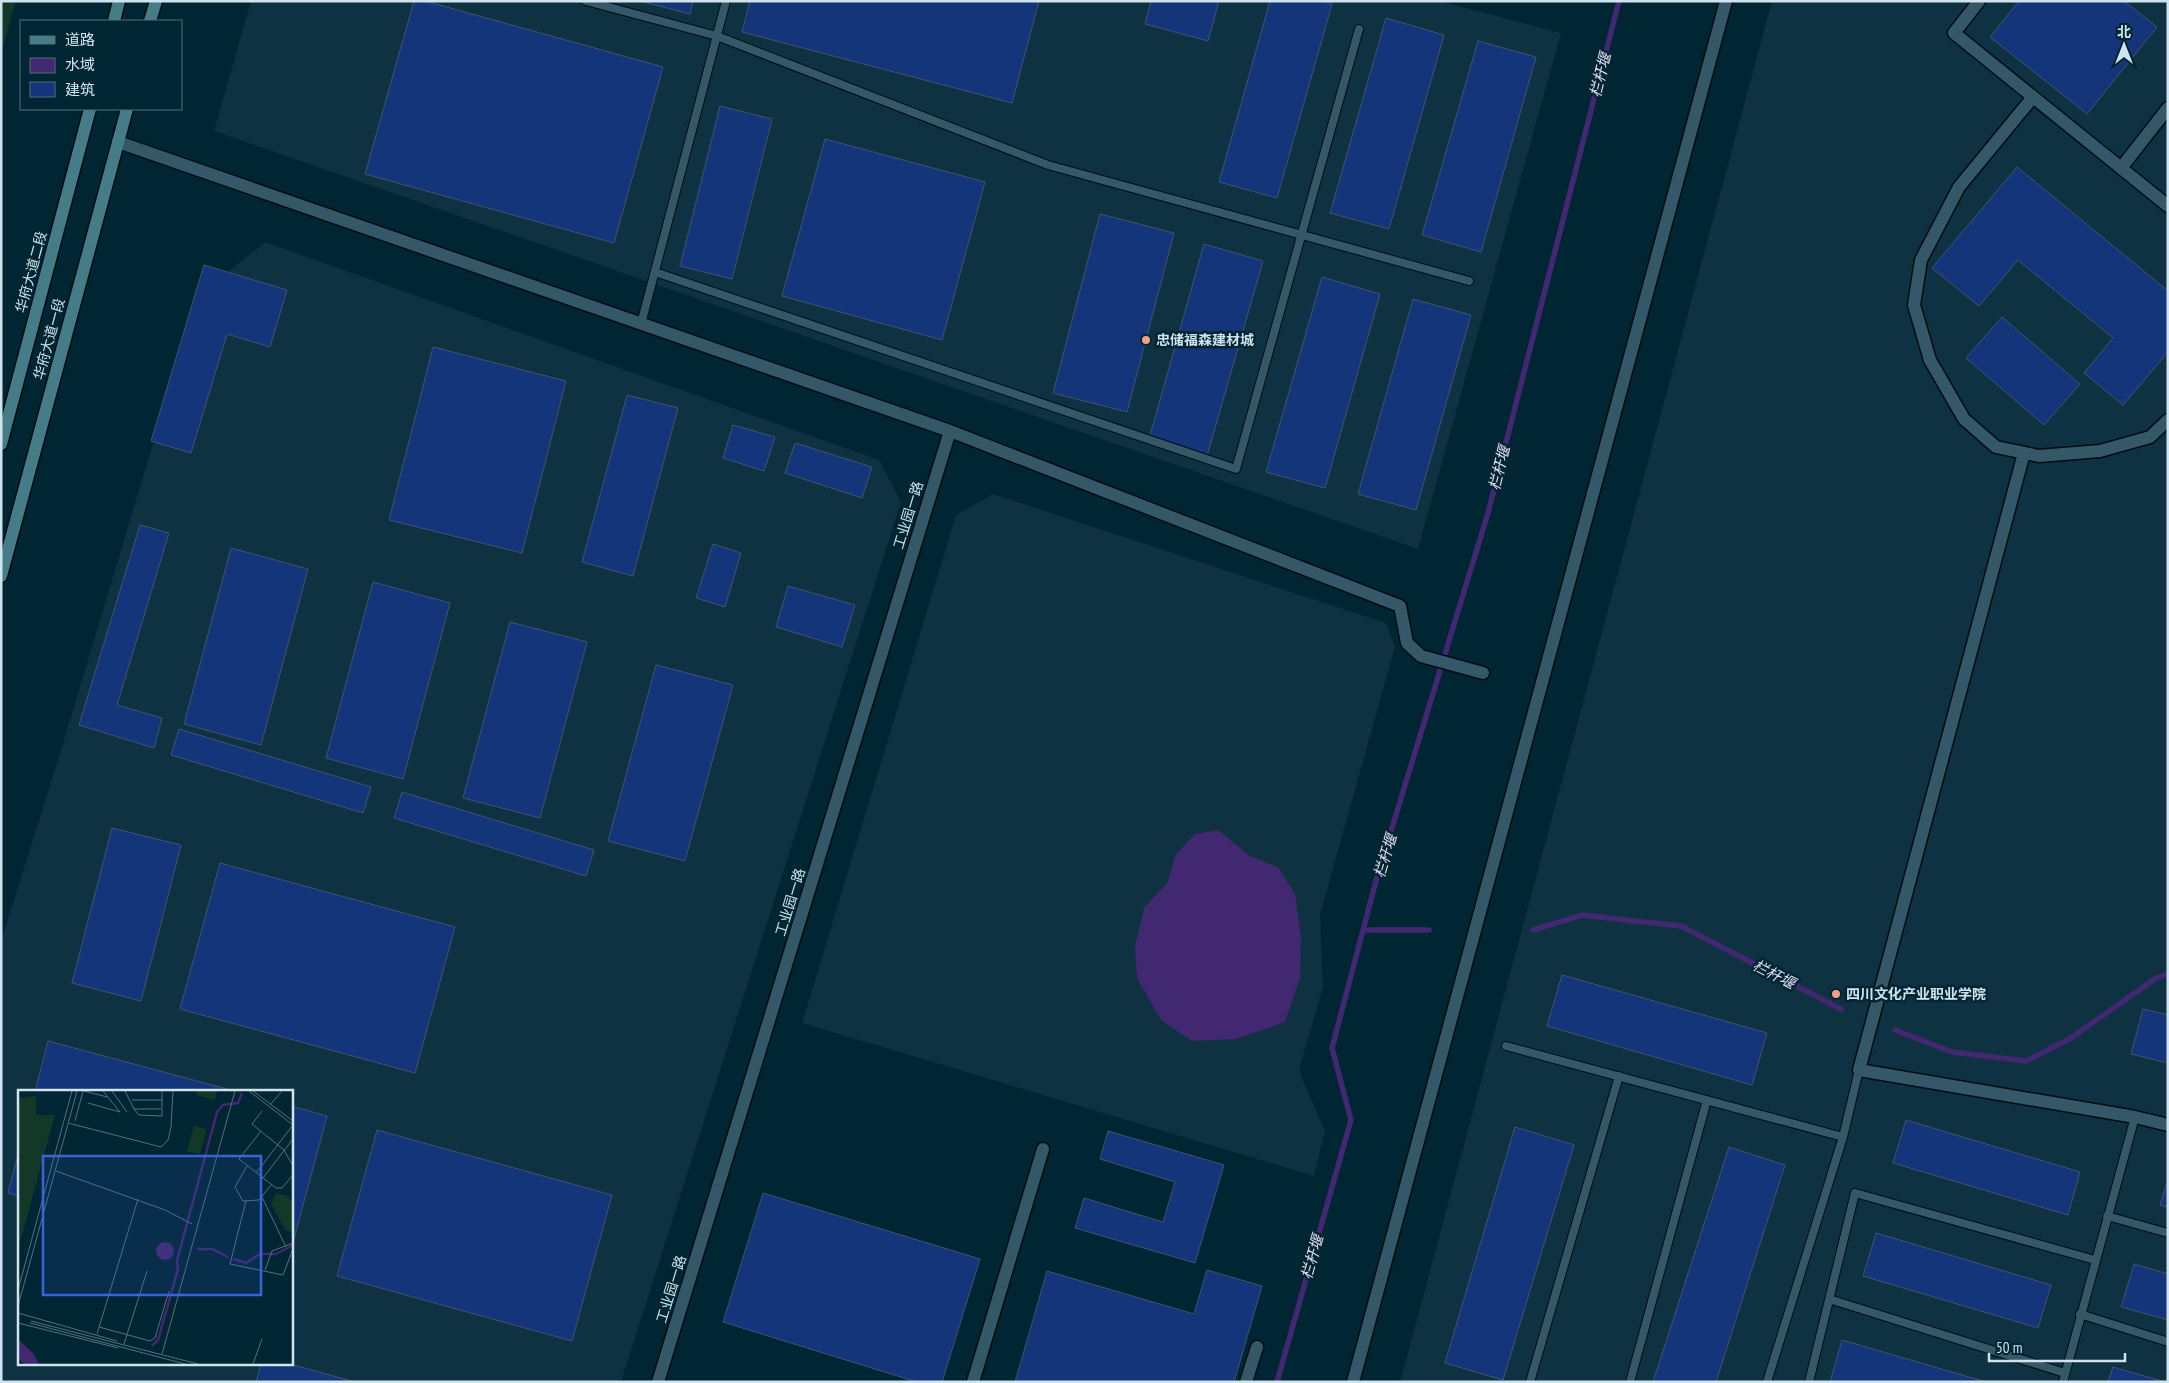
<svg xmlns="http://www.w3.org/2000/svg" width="2169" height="1383" font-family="'PT Sans Narrow','Noto Sans SC',sans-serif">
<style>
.built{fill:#0e3241;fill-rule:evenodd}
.green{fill:#123827}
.water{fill:#422771}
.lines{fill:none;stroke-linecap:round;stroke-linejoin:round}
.stream{stroke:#422771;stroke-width:5.5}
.building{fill:#143579;stroke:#44536f}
.service-casing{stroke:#000c14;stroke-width:10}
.minor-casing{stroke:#000c14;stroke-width:15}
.tertiary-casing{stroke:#000c14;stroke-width:15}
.secondary-casing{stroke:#000c14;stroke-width:15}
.service{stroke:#345868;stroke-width:8}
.minor{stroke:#345868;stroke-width:12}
.tertiary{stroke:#345868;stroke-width:12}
.secondary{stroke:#447c87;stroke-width:12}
.poi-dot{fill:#f39f86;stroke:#002533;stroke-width:2}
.labels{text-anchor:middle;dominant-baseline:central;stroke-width:5;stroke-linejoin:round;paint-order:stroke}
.street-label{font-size:14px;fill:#d0e4ee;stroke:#002533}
.poi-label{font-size:14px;font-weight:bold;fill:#d0e4ee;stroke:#002533;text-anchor:start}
.water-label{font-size:15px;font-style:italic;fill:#e0dbf1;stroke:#002533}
.inset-river{fill:none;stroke:#422771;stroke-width:2.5}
.inset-road{fill:none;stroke:#53717e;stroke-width:1}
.view{fill:#3864db;fill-opacity:0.15;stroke:#3864db;stroke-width:2.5}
.inset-edge{fill:none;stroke:#d0e4ee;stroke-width:2.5}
</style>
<rect width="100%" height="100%" fill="#002533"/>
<path class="built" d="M 251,1 L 1440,1 L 1561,33 L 1418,549 L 214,131 Z
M 1772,1 L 2168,1 L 2168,1382 L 1400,1382 Z
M 265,242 L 879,460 L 901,502 L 621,1382 L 1,1382 L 1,941 L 61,750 L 197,297 ZM 19,1092 L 291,1092 L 291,1364 L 19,1364 Z
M 993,494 L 1386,623 L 1395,647 L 1320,915 L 1323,987 L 1299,1070 L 1325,1132 L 1314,1176 L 802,1023 L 956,515 Z"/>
<path class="green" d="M 1,1 L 16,1 L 1,54 Z"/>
<path class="water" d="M 1218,830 L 1250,856 L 1278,867 L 1295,894 L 1301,937 L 1300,978 L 1285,1022 L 1236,1039 L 1192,1041 L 1161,1020 L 1137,978 L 1135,947 L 1144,908 L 1167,883 L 1176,854 L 1195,834 Z"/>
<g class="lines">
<path class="stream" d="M 1364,930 L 1429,930
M 1533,930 L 1582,915 L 1681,926 L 1841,1009
M 1895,1030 L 1952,1052 L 2026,1061 L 2071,1038 L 2156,978 L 2168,974
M 1277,1382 L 1351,1120 L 1332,1048 L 1377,877 L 1488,513 L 1619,1"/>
</g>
<path class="building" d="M 414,1 L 425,1 L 663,67 L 614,243 L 365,174 Z
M 640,1 L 693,1 L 690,14 Z
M 750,1 L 1039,1 L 1012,103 L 742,32 Z
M 1151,1 L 1219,1 L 1208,41 L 1145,24 Z
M 1270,1 L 1324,1 L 1332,4 L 1277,198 L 1219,182 Z
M 2019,1 L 2124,1 L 2157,27 L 2087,114 L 1990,37 Z
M 1386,18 L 1444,35 L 1389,229 L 1330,213 Z
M 1478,41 L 1536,57 L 1481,252 L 1422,235 Z
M 720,106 L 772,119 L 732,279 L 680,266 Z
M 825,139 L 985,182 L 942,340 L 782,296 Z
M 2017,167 L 2168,291 L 2168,352 L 2123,405 L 2084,373 L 2113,338 L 2018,260 L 1979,306 L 1932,268 Z
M 1100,214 L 1174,233 L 1127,412 L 1053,393 Z
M 1204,244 L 1263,261 L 1207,456 L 1149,439 Z
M 204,265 L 287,290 L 270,347 L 227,334 L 191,453 L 151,441 Z
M 1322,277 L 1380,294 L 1325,488 L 1266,472 Z
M 1413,299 L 1471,315 L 1416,510 L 1358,494 Z
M 2002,317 L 2080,384 L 2044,425 L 1966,358 Z
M 433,347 L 566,381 L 522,553 L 389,520 Z
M 627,395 L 678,408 L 633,576 L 582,562 Z
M 733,425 L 775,437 L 764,471 L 723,458 Z
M 795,443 L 872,467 L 862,498 L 785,473 Z
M 140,525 L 169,533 L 117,705 L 162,718 L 154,748 L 79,725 Z
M 713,544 L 741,553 L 725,607 L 696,598 Z
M 231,548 L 308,569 L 261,745 L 184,724 Z
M 373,582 L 450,603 L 403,779 L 326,758 Z
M 788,586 L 855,605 L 842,647 L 776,627 Z
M 510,622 L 587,642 L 540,818 L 463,798 Z
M 656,665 L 733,685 L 685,861 L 608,841 Z
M 179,729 L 371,787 L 363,813 L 171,755 Z
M 402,792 L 594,850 L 586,876 L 394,818 Z
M 112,828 L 181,845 L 141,1001 L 72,983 Z
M 220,863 L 455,927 L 415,1073 L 180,1009 Z
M 1562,975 L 1767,1033 L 1752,1085 L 1547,1026 Z
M 2143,1009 L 2168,1015 L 2168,1063 L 2131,1054 Z
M 48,1041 L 238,1092 L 35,1092 Z
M 291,1106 L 327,1116 L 291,1250 Z
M 1906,1120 L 2080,1172 L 2068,1215 L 1893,1163 Z
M 1515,1127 L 1574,1145 L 1503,1380 L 1445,1363 Z
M 377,1130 L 612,1195 L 572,1341 L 337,1276 Z
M 1108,1131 L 1224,1165 L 1195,1263 L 1075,1228 L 1084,1198 L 1163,1222 L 1175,1182 L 1100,1159 Z
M 1729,1147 L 1785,1165 L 1716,1382 L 1653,1382 Z
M 19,1151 L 19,1196 L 8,1193 Z
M 2168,1180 L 2168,1207 L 2160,1205 Z
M 763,1193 L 980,1259 L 942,1382 L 917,1382 L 723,1322 Z
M 1876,1233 L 2051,1285 L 2038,1328 L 1863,1276 Z
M 2134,1264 L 2168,1274 L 2168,1320 L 2121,1307 Z
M 1207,1270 L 1262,1286 L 1234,1382 L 1015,1382 L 1047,1271 L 1194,1314 Z
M 1842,1340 L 1986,1382 L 1830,1382 Z
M 261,1364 L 290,1364 L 355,1382 L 256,1382 Z
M 2113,1367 L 2165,1382 L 2108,1382 Z"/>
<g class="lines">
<g class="service-casing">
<path id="service" d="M 586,1 L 717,36 L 1048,165 L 1469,281
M 655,272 L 1236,469 L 1359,29
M 641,324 L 726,1
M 1506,1046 L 1843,1137
M 2107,1216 L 2168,1233
M 1829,1299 L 2065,1373
M 2080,1314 L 2168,1342
M 1530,1382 L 1619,1076
M 1630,1382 L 1707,1100
M 1767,1382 L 1843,1137 L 1859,1070
M 1809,1382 L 1855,1193 L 2095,1260
M 2063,1382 L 2135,1117"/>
</g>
<g class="minor-casing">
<path id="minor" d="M 1979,1 L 1954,33 L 2168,206
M 2033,97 L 1959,187 L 1921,260 L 1914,305 L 1930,360 L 1964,419 L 1996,447 L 2039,456 L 2100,451 L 2150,437 L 2168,420
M 118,142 L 950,431 L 1400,606 L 1407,643 L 1421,656 L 1483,673
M 2121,168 L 2168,108
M 2024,453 L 1859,1070 L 2135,1117 L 2168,1125
M 658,1382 L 950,431
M 973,1382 L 1043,1149
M 1246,1382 L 1257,1347"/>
</g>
<g class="tertiary-casing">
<path id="tertiary" d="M 1353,1382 L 1726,1"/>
</g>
<g class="secondary-casing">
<path id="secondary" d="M 114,21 L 119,1
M 150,21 L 156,1
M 1,444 L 90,109
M 1,576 L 127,109"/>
</g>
<use href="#service" class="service"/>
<use href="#minor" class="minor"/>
<use href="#tertiary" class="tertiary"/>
<use href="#secondary" class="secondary"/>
</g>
<g class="poi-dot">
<circle cx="1146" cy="340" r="5"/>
<circle cx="1836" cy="994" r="5"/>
</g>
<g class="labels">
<g class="street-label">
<text transform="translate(31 272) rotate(-75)">华府大道二段</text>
<text transform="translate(49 339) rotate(-75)">华府大道一段</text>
<text transform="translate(908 515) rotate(-73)">工业园一路</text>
<text transform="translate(790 902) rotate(-73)">工业园一路</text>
<text transform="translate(671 1289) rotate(-73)">工业园一路</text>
</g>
<g class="poi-label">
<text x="1156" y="340">忠储福森建材城</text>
<text x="1846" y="994">四川文化产业职业学院</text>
</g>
<g class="water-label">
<text transform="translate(1600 75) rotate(-76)">栏杆堰</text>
<text transform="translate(1499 468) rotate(-76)">栏杆堰</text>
<text transform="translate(1385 856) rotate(-73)">栏杆堰</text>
<text transform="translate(1774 974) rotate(27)">栏杆堰</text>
<text transform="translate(1312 1257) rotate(-74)">栏杆堰</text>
</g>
</g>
<g transform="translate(18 1090)">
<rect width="275" height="275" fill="#002533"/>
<path d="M 180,1 L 199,1 L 197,10 L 178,5 ZM 18,6 L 18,25 L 37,25 L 0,160 L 0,8 ZM 176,36 L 189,39 L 182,64 L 169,61 ZM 258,103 L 270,106 L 275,114 L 275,142 L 267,140 L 253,114 Z" fill="#123827"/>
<path d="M138 161a9 9 0 1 1 18 0a9 9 0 1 1-18 0ZM 0,249 L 16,264 L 21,274 L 7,274 L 0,269 Z" fill="#422771"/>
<path class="inset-river" d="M 179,159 L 194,159 L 210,167M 215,169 L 228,173 L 242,164 L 258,164 L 275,155M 134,256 L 140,250 L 160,179 L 159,171 L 199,22 L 205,15 L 220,13 L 224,3"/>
<path class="inset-road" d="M 66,1 L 89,7M 94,1 L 109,22M 107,1 L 116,19 L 143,19M 231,1 L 275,35M 235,1 L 275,31M 114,10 L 144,10M 70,13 L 102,22 L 85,1M 252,15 L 263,2M 116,19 L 121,25 L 144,26 L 144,1M 244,21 L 234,34 L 266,60 L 275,76M 57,31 L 65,1M 50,33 L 143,57 L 150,50 L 153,37 L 155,1M 243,41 L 221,69 L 258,98 L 264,98 L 275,85M 229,76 L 217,97 L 225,111 L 241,110 L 253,95M 38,81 L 147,120 L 174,134M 238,83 L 275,35M 245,88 L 275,49M 244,107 L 268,157M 228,111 L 212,174 L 265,185 L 275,159M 247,180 L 254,161 L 275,153M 0,200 L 54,1M 0,216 L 59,1M 0,223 L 99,251M 13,231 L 180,274M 0,233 L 100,258M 12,233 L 167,274M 81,237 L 132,251 L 137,248 L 151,201M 79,244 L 120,109M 106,254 L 129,181M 144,264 L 217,1M 235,274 L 244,249"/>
<path class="view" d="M 25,66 L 243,66 L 243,205 L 25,205 Z"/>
<rect width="275" height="275" class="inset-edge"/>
</g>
<rect width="2169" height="1383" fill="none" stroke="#d0e4ee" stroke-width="5"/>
<rect x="20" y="20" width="162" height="90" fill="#002533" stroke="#53717e"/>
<rect x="30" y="36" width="25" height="8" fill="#447c87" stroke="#53717e"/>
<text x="65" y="45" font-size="15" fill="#d0e4ee">道路</text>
<rect x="30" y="58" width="25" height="15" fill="#422771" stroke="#53717e"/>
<text x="65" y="70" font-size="15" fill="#d0e4ee">水域</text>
<rect x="30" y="82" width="25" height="15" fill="#143579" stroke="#53717e"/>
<text x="65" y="95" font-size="15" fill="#d0e4ee">建筑</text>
<g transform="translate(2124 45)" stroke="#002533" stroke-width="4" paint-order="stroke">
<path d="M0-4L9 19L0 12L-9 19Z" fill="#d0e4ee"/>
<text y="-8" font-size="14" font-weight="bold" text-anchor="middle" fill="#d0e4ee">北</text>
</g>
<path d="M1989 1353v8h136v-8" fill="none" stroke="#d0e4ee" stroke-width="2.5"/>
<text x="1996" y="1353" font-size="15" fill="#d0e4ee" stroke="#002533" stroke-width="4" paint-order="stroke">50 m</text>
</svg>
